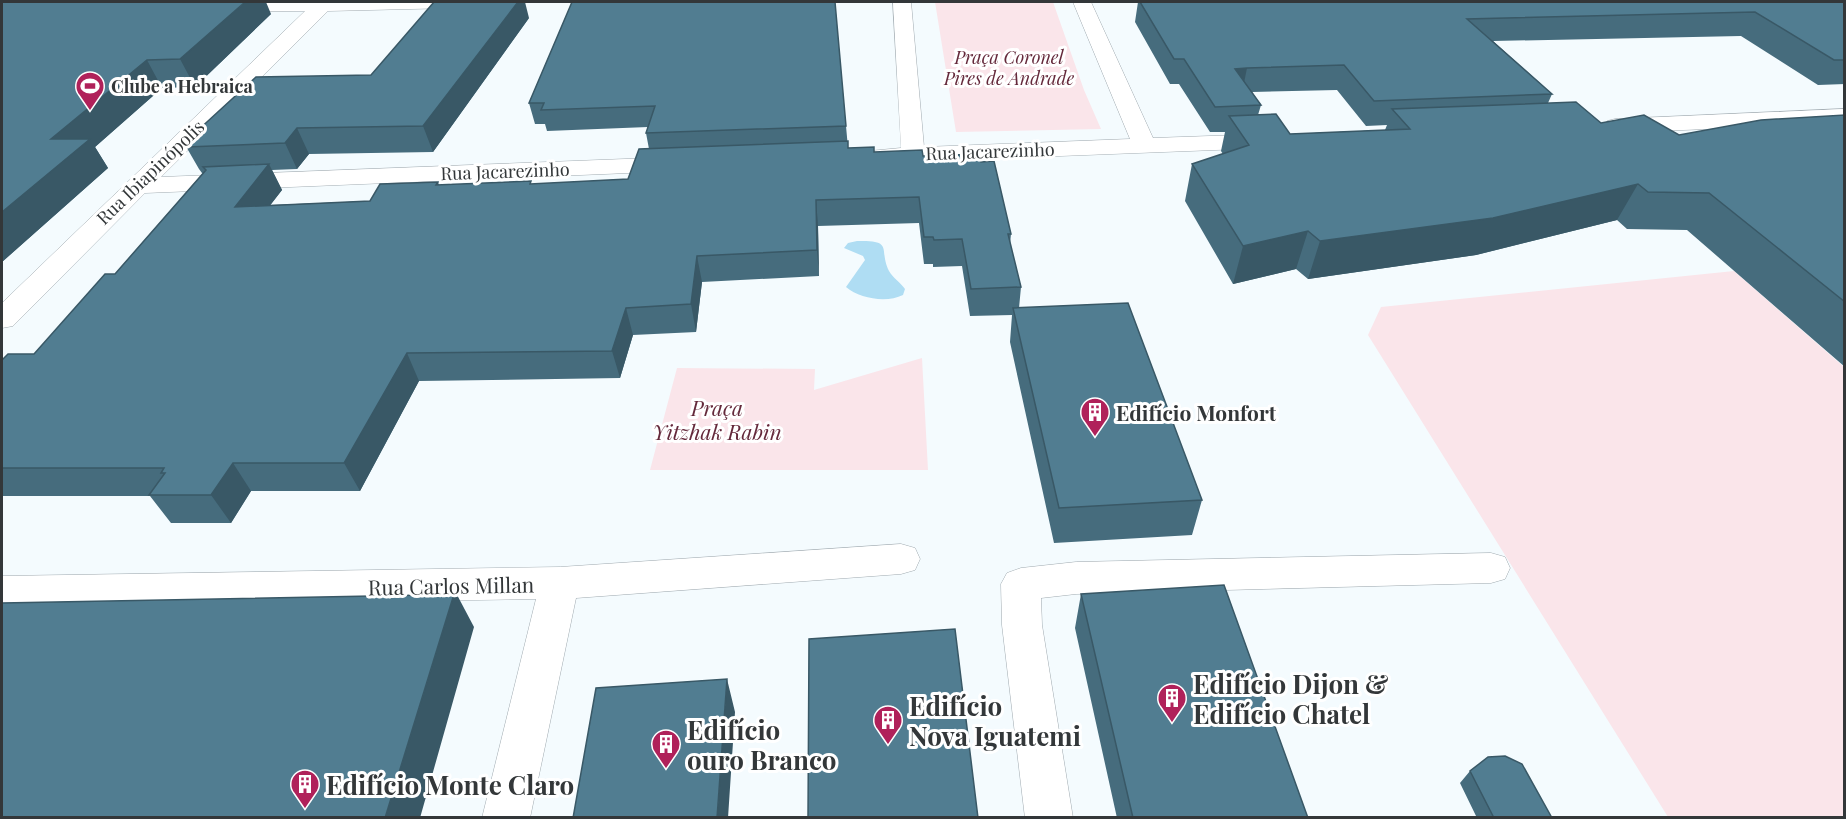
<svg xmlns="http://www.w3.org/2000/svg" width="1846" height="819" font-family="'Playfair Display',serif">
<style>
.green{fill:#fae5ea}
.water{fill:#afddf3}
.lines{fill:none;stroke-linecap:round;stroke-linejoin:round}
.minor-casing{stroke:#a0aab0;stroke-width:1}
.minor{fill:#fff;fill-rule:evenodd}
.wall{fill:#466c7d;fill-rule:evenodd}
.shaded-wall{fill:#395866}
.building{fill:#517d91;stroke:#395866;stroke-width:1.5}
.labels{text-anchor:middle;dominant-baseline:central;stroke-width:6;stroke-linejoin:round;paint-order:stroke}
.far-park-label{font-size:18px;font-style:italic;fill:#64293b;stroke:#fff}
.far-poi-label{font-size:18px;font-weight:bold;fill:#333739;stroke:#fff;text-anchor:start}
.far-street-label{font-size:18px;fill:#333739;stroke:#fff}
.park-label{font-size:21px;font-style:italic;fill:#64293b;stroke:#fff}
.poi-label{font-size:21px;font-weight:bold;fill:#333739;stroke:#fff;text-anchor:start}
.street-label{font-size:21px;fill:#333739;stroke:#fff}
.near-poi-label{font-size:26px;font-weight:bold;fill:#333739;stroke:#fff;text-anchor:start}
</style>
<rect width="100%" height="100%" fill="#f4fbfe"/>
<path class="green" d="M 935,2 L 1053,2 L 1084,90 L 1101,129 L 956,132 Z
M 1734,271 L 1844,367 L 1844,817 L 1668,817 L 1368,335 L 1381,307 Z
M 922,358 L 928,470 L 650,470 L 677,368 L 815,369 L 814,390 Z"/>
<path class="water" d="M 857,241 C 895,240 878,249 889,271 C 893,278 900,282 905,289 L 903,295 C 887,303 860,299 846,287 L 865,260 L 863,256 L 844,248 L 848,243 Z"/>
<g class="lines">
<g class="minor-casing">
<path id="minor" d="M 222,2 L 461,2 L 459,6 L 452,8 L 328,11 L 161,177 L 677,157 L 686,159 L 689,164 L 686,169 L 677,171 L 145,193 L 13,326 L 2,328 L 2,303 L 305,11 L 215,12 L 213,8 L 215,4 Z
M 893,2 L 911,2 L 924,147 L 1130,139 L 1073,2 L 1091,2 L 1153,138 L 1267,134 L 1275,136 L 1279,141 L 1275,146 L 1267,148 L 878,163 L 869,161 L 866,156 L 869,151 L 901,148 Z
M 1844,109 L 1844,123 L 1615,133 L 1607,131 L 1603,126 L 1607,121 L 1615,119 Z
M 901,544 L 915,548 L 920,559 L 915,570 L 901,574 L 576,598 L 530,818 L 482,818 L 536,599 L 2,608 L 2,576 L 560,567 Z
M 1491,553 L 1505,557 L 1510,568 L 1505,579 L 1491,583 L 1076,594 L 1041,598 L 1042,625 L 1073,818 L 1025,818 L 1002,625 L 1001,584 L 1007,573 L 1021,568 L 1076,562 Z"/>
</g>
<use href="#minor" class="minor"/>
</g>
<path class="wall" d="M 2,2 L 271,14 L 195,87 L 162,88 L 95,147 L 108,168 L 2,262 Z
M 572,2 L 846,126 L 848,148 L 874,152 L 981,162 L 1011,234 L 1010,244 L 1021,287 L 1019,308 L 1202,500 L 1192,535 L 1054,543 L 1010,342 L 1012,315 L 970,316 L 962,266 L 933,267 L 933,264 L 924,264 L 919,223 L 818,226 L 819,276 L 702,282 L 696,332 L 633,335 L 620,378 L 419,381 L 360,491 L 251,491 L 231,523 L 171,523 L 150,496 L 2,496 L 2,360 L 34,354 L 115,274 L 203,173 L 202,173 L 199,169 L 184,143 L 529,18 L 433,152 L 309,154 L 297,169 L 272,170 L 282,190 L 270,205 L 370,201 L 438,182 L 439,185 L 532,184 L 628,179 L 649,149 L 646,133 L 648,127 L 547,131 L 545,124 L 535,124 L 529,103 Z
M 1138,2 L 1845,2 L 1845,84 L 1818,85 L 1741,36 L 1493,41 L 1552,94 L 1548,103 L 1601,123 L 1679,135 L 1845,115 L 1845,367 L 1687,230 L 1627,229 L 1617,220 L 1476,255 L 1308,279 L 1296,269 L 1233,284 L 1185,201 L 1192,164 L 1223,154 L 1221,151 L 1225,132 L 1210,132 L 1179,84 L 1170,84 L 1135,22 ZM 1337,90 L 1366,126 L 1387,125 L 1385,130 L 1290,134 L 1258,115 L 1261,105 L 1252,92 Z
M 1081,594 L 1308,818 L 1117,818 L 1075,628 Z
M 1470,771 L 1552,818 L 1477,818 L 1460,783 Z"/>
<path class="shaded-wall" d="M 245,2 L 266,2 L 271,14 L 195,87 L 180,59 Z
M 518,2 L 525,2 L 529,18 L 433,152 L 423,126 Z
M 147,60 L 162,88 L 95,147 L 108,168 L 2,262 L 2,212 L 51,139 Z
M 1247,68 L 1242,93 L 1235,69 Z
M 297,128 L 309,154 L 297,169 L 285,143 Z
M 269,164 L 282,190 L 249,233 L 235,207 Z
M 1638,184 L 1617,220 L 1476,255 L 1308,279 L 1320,241 Z
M 816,200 L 818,226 L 819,276 L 817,250 Z
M 1308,231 L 1296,269 L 1233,284 L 1243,246 Z
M 697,256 L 702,282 L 696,332 L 691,304 Z
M 626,308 L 633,335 L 620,378 L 612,351 Z
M 407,353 L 419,381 L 360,491 L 344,463 Z
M 233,463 L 251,491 L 231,523 L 211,495 Z
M 455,591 L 474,627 L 420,818 L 385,818 Z
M 727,679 L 735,712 L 728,818 L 717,818 Z"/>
<path class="building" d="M 2,2 L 245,2 L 180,59 L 147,60 L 51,139 L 90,139 L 2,212 Z
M 434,2 L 518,2 L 423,126 L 297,128 L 285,143 L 187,147 L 184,143 L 256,77 L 371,75 Z
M 572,2 L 835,2 L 846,126 L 646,133 L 655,106 L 541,110 L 544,103 L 529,103 Z
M 1140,2 L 1845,2 L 1845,60 L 1834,60 L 1755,12 L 1467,19 L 1552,94 L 1374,101 L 1344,65 L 1247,68 L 1235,69 L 1261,105 L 1215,107 L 1184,59 L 1174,59 Z
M 1576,102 L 1601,123 L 1644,115 L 1679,135 L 1761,120 L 1845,115 L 1845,302 L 1709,193 L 1648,192 L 1638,184 L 1493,218 L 1320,241 L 1308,231 L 1243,246 L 1192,164 L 1249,145 L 1229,116 L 1276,114 L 1290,134 L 1410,129 L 1392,109 Z
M 848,141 L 848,148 L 874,147 L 874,152 L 922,150 L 923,156 L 980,154 L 981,162 L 994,161 L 1011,234 L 1008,234 L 1021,287 L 971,289 L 962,239 L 934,240 L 933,237 L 924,237 L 919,197 L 816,200 L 817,250 L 697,256 L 691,304 L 626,308 L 612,351 L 407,353 L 344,463 L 233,463 L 211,495 L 149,495 L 165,473 L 161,473 L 164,468 L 2,468 L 2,360 L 8,354 L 34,354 L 105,274 L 115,274 L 206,170 L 203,167 L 269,164 L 235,207 L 370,201 L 380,184 L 438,182 L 436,185 L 531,181 L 530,184 L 628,179 L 639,149 Z
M 1128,303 L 1202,500 L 1059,508 L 1013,308 Z
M 1224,585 L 1308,818 L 1133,818 L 1081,594 Z
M 455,591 L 385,818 L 2,818 L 2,603 L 425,595 Z
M 955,629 L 978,818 L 808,818 L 809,639 Z
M 727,679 L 717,818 L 573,818 L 596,688 Z
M 1505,756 L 1522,764 L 1552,818 L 1494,818 L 1470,771 L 1488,757 Z"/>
<defs>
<g id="stadium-pin" transform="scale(1.5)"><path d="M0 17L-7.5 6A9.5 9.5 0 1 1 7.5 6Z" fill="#b0215a" stroke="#fff"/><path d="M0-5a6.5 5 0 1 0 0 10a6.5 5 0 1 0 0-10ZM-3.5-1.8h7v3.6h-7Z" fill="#fff"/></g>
<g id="building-pin" transform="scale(1.5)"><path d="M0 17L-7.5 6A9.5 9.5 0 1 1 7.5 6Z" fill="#b0215a" stroke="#fff"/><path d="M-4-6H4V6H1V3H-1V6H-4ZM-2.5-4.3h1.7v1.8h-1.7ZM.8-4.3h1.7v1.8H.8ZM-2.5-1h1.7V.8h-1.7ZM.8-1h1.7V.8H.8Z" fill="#fff"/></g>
</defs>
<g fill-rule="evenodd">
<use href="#stadium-pin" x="90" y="86"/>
<use href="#building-pin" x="1095" y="412"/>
<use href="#building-pin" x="1172" y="698"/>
<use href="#building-pin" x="888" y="720"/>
<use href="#building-pin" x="666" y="744"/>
<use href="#building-pin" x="305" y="784"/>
</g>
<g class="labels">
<g class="far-park-label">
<text x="1009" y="57">Praça Coronel<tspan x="1009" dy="21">Pires de Andrade</tspan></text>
</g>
<g class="far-poi-label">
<text x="111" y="86">Clube a Hebraica</text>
</g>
<g class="far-street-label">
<text transform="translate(990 151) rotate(-2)">Rua Jacarezinho</text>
<text transform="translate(505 171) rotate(-2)">Rua Jacarezinho</text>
<text transform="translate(150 172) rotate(-44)">Rua Ibiapinópolis</text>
</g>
<g class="park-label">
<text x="717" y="407">Praça<tspan x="717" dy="24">Yitzhak Rabin</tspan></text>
</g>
<g class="poi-label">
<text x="1116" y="412">Edifício Monfort</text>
</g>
<g class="street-label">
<text transform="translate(451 585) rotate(-1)">Rua Carlos Millan</text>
</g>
<g class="near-poi-label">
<text x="1193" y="683">Edifício Dijon &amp;<tspan x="1193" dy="30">Edifício Chatel</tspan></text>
<text x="909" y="705">Edifício<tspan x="909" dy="30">Nova Iguatemi</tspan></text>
<text x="687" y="729">Edifício<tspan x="687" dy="30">ouro Branco</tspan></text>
<text x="326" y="784">Edifício Monte Claro</text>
</g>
</g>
<rect width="1846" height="819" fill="none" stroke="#333739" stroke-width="6"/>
</svg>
